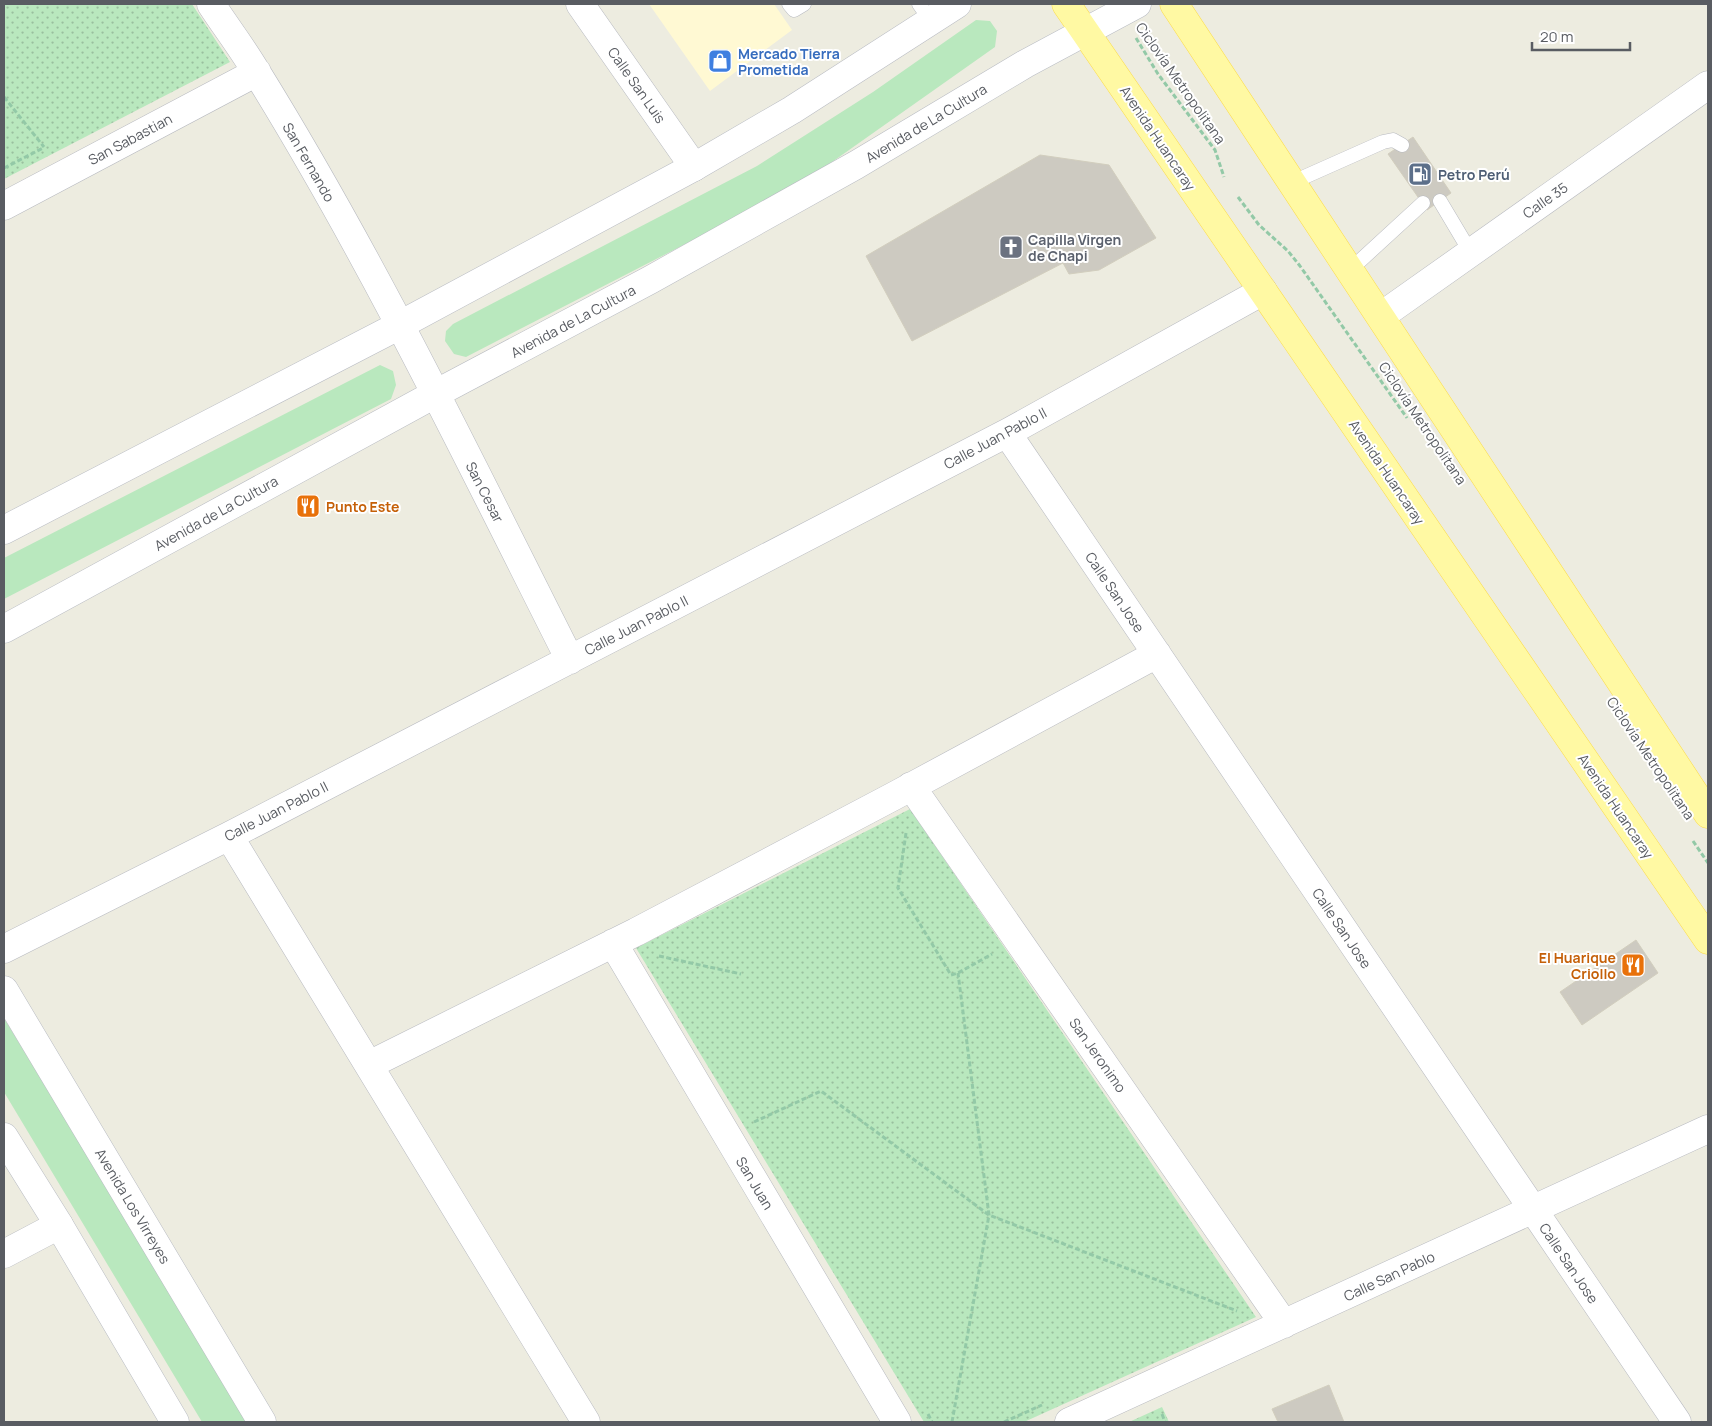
<svg xmlns="http://www.w3.org/2000/svg" width="1712" height="1426" font-family="Manrope,sans-serif">
<style>
.commercial{fill:#fff9d3}
.grass{fill:#b9e8be}
.park{fill:url(#park-dots)}
.building{fill:#cdcac1;stroke:#d2cebe}
.lines{fill:none;stroke-linecap:round;stroke-linejoin:round}
.lane-casing{stroke:#b8bac0;stroke-width:15}
.street-casing{stroke:#b8bac0;stroke-width:29}
.secondary-casing{stroke:#b9bcc3;stroke-width:29}
.primary-casing{stroke:#fddc49;stroke-width:29}
.path{stroke:#93c9a7;stroke-width:3;stroke-dasharray:5 2.5;stroke-linecap:butt}
.lane{stroke:#fff;stroke-width:14}
.street{stroke:#fff;stroke-width:28}
.secondary{stroke:#fff;stroke-width:28}
.primary{stroke:#fff9a3;stroke-width:28}
.labels{text-anchor:middle;dominant-baseline:central;stroke-width:4;stroke-linejoin:round;paint-order:stroke}
.shop-label{font-size:14px;font-weight:bold;fill:#366cbe;stroke:#fff;text-anchor:start}
.street-label{font-size:14px;fill:#595c62;stroke:#fff}
.service-label{font-size:14px;font-weight:bold;fill:#4e5e75;stroke:#fff;text-anchor:start}
.worship-label{font-size:14px;font-weight:bold;fill:#5b616d;stroke:#fff;text-anchor:start}
.food-label{font-size:14px;font-weight:bold;fill:#c56008;stroke:#fff;text-anchor:start}
</style>
<defs>
<pattern id="park-dots" width="8" height="8" patternUnits="userSpaceOnUse" patternTransform="scale(1.25)"><rect width="8" height="8" fill="#b9e8be"/><path d="M2 2h.1M6 6h.1" fill="none" stroke="#99bf9e" stroke-width="1.8" stroke-linecap="round"/></pattern>
</defs>
<rect width="100%" height="100%" fill="#edece0"/>
<path class="commercial" d="M 649,4 L 774,4 L 792,30 L 710,91 Z"/>
<path class="grass" d="M 976,20 L 990,21 L 997,31 L 995,47 L 798,186 L 466,357 L 454,354 L 445,341 L 446,331 L 453,324 L 757,166 L 873,92 Z
M 380,365 L 393,371 L 396,385 L 391,399 L 4,599 L 4,558 Z
M 4,1018 L 248,1422 L 202,1422 L 4,1092 Z"/>
<path class="park" d="M 4,4 L 192,4 L 230,62 L 4,179 Z
M 910,809 L 1256,1317 L 1024,1422 L 924,1422 L 636,948 Z
M 1162,1407 L 1169,1422 L 1129,1422 Z"/>
<path class="building" d="M 1413,137 L 1451,193 L 1427,210 L 1388,154 Z
M 1040,155 L 1109,165 L 1156,238 L 1099,270 L 1069,274 L 1063,263 L 912,341 L 866,256 Z
M 1636,940 L 1658,973 L 1582,1025 L 1560,992 Z
M 1329,1385 L 1344,1422 L 1278,1422 L 1272,1409 Z"/>
<g class="lines">
<g class="lane-casing">
<path id="lane" d="M 789,4 L 794,10 L 804,4
M 919,4 L 931,21
M 1293,182 L 1383,142 L 1393,140 L 1402,145
M 1440,201 L 1471,253
M 1350,270 L 1423,203"/>
</g>
<g class="street-casing">
<path id="street" d="M 211,4 C 226,27 243,49 257,73 C 374,262 470,462 570,660
M 580,4 L 694,167
M 4,206 L 257,72
M 1381,316 L 1708,85
M 1007,433 L 1677,1422
M 911,786 L 1284,1324
M 229,836 L 586,1422
M 613,943 L 897,1422
M 4,949 L 229,836 L 1007,433 L 1263,291
M 369,1065 L 636,932 L 894,796 L 1157,654
M 4,1254 L 59,1225
M 1069,1422 L 1708,1129"/>
</g>
<g class="secondary-casing">
<path id="secondary" d="M 4,530 L 400,325 L 694,167 L 792,110 L 957,4
M 4,629 L 435,394 L 650,280 L 856,165 L 1025,64 L 1137,4
M 4,990 L 262,1422
M 4,1137 L 59,1225 L 175,1422"/>
</g>
<g class="primary-casing">
<path id="primary" d="M 1066,4 L 1708,940
M 1174,4 L 1708,814"/>
</g>
<path class="path" d="M 1136,38 L 1158,74 L 1215,150 L 1224,177
M 4,97 L 44,147
M 4,168 L 43,148
M 1238,197 L 1259,225 L 1288,251 L 1300,266 L 1407,418
M 906,833 L 898,888 L 951,975 L 958,973 L 992,954
M 1693,841 L 1708,863
M 659,956 L 741,974
M 754,1122 L 821,1091 L 989,1215 L 1237,1311
M 928,1414 L 932,1422
M 1162,1414 L 1165,1422
M 952,1422 L 989,1215 L 958,973
M 1004,1422 L 1042,1405"/>
<use href="#lane" class="lane"/>
<use href="#street" class="street"/>
<use href="#secondary" class="secondary"/>
<use href="#primary" class="primary"/>
</g>
<defs>
<g id="shop-square" transform="scale(1.25)"><rect x="-9" y="-9" width="18" height="18" rx="4" fill="#3f7fe0" stroke="#fff"/><path d="M-5-2.5h2.3a2.7 3.5 0 0 1 5.4 0H5L5.5 6h-11ZM-1.5-2.5h3a1.5 2.3 0 0 0-3 0Z" fill="#fff"/></g>
<g id="fuel-square" transform="scale(1.25)"><rect x="-9" y="-9" width="18" height="18" rx="4" fill="#5c6f8a" stroke="#fff"/><path d="M-5.5-6h7V0h2V4h1.3V-2.5L3-4.5l.8-.8L6-3V5H2.5V1h-1V6h-7ZM-4.2-4.7v3.2H.2V-4.7Z" fill="#fff"/></g>
<g id="church-square" transform="scale(1.25)"><rect x="-9" y="-9" width="18" height="18" rx="4" fill="#6b7280" stroke="#fff"/><path d="M-1.2-6h2.4v3.5h3.3v2.4h-3.3V6h-2.4V-.1h-3.3v-2.4h3.3Z" fill="#fff"/></g>
<g id="restaurant-square" transform="scale(1.25)"><rect x="-9" y="-9" width="18" height="18" rx="4" fill="#e8710a" stroke="#fff"/><path d="M-5-6h1v4h1v-4h1v4h1v-4h1v5L-1.5 .5V6h-2V.5L-5-1ZM5-6V6H3V1.5H1.5Q1.5-4 5-6Z" fill="#fff"/></g>
</defs>
<g fill-rule="evenodd">
<use href="#shop-square" x="720" y="61"/>
<use href="#fuel-square" x="1420" y="174"/>
<use href="#church-square" x="1011" y="247"/>
<use href="#restaurant-square" x="308" y="506"/>
<use href="#restaurant-square" x="1633" y="965"/>
</g>
<g class="labels">
<g class="shop-label">
<text x="738" y="53">Mercado Tierra<tspan x="738" dy="16">Prometida</tspan></text>
</g>
<g class="street-label">
<text transform="translate(1181 83) rotate(55)">Ciclovía Metropolitana</text>
<text transform="translate(637 85) rotate(55)">Calle San Luis</text>
<text transform="translate(926 123) rotate(-31)">Avenida de La Cultura</text>
<text transform="translate(1158 138) rotate(56)">Avenida Huancaray</text>
<text transform="translate(130 139) rotate(-28)">San Sabastian</text>
<text transform="translate(309 162) rotate(60)">San Fernando</text>
<text transform="translate(1545 200) rotate(-35)">Calle 35</text>
<text transform="translate(573 321) rotate(-28)">Avenida de La Cultura</text>
<text transform="translate(1423 423) rotate(56)">Ciclovía Metropolitana</text>
<text transform="translate(995 438) rotate(-28)">Calle Juan Pablo II</text>
<text transform="translate(1387 472) rotate(56)">Avenida Huancaray</text>
<text transform="translate(485 492) rotate(63)">San Cesar</text>
<text transform="translate(216 513) rotate(-29)">Avenida de La Cultura</text>
<text transform="translate(1115 592) rotate(56)">Calle San Jose</text>
<text transform="translate(636 625) rotate(-27)">Calle Juan Pablo II</text>
<text transform="translate(1651 758) rotate(56)">Ciclovía Metropolitana</text>
<text transform="translate(1616 806) rotate(56)">Avenida Huancaray</text>
<text transform="translate(276 811) rotate(-27)">Calle Juan Pablo II</text>
<text transform="translate(1342 928) rotate(56)">Calle San Jose</text>
<text transform="translate(1098 1055) rotate(55)">San Jeronimo</text>
<text transform="translate(755 1183) rotate(59)">San Juan</text>
<text transform="translate(133 1206) rotate(59)">Avenida Los Virreyes</text>
<text transform="translate(1569 1263) rotate(56)">Calle San Jose</text>
<text transform="translate(1389 1276) rotate(-25)">Calle San Pablo</text>
</g>
<g class="service-label">
<text x="1438" y="174">Petro Perú</text>
</g>
<g class="worship-label">
<text x="1028" y="239">Capilla Virgen<tspan x="1028" dy="16">de Chapi</tspan></text>
</g>
<g class="food-label">
<text x="326" y="506">Punto Este</text>
<text x="1616" y="957" text-anchor="end">El Huarique<tspan x="1616" dy="16">Criollo</tspan></text>
</g>
</g>
<rect width="1712" height="1426" fill="none" stroke="#595c62" stroke-width="10"/>
<path d="M1532 42v8h98v-8" fill="none" stroke="#595c62" stroke-width="2.5"/>
<text x="1540" y="42" font-size="15" fill="#595c62" stroke="#ffffff" stroke-width="4" paint-order="stroke">20 m</text>
</svg>
